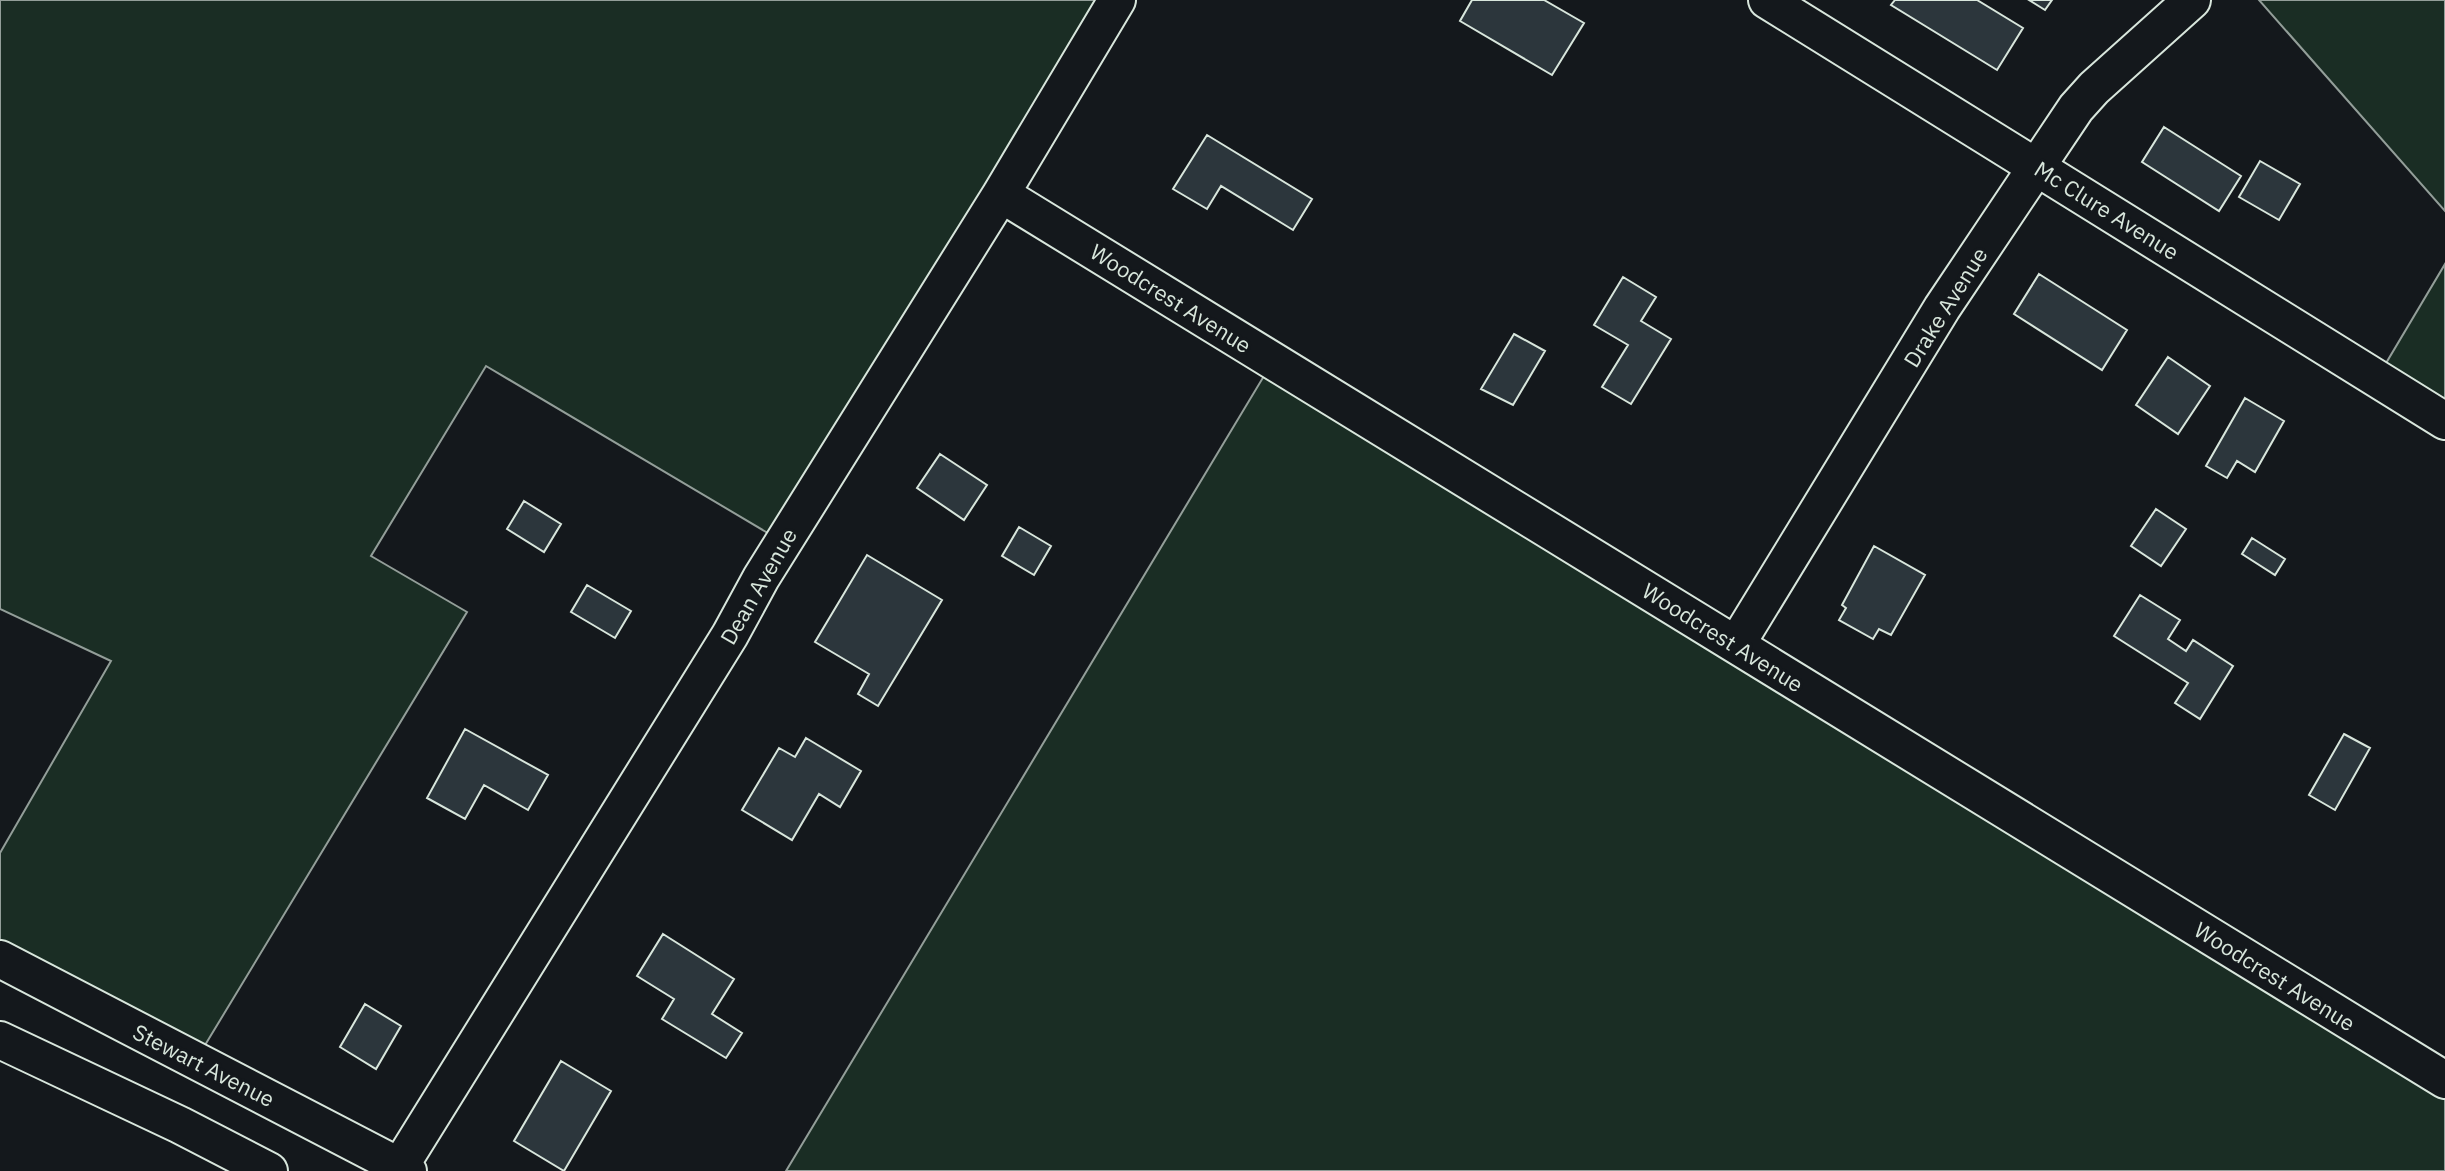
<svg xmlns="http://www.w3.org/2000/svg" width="2445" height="1171" font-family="'IBM Plex Sans',sans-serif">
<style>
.green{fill:#1a2d24;stroke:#939e99;stroke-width:2}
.building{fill:#2c363c;stroke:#d8e6dc;stroke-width:2}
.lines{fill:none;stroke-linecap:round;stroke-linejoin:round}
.street-casing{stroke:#d8e6dc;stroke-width:40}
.street{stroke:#14181c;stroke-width:36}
.labels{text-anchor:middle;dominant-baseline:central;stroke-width:6;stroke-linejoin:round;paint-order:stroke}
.street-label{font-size:22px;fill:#d8e6dc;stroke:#14181c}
</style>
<rect width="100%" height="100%" fill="#14181c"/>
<path class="green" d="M 0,0 L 1117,0 L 783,542 L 486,366 L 371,556 L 467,612 L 196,1060 L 0,959 L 0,853 L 111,661 L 0,609 Z
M 2259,0 L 2445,0 L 2445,211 Z
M 2445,264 L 2445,422 L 2376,380 Z
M 1273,361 L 2445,1080 L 2445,1171 L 786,1171 Z"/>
<path class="building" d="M 1472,0 L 1544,0 L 1584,23 L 1552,75 L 1460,21 Z
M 1895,0 L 1977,0 L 2023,28 L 1997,70 L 1891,5 Z
M 2029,0 L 2052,0 L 2045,10 Z
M 2164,127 L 2241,176 L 2219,211 L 2142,162 Z
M 1207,135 L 1312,199 L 1293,230 L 1221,186 L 1207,209 L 1173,189 Z
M 2260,161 L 2300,184 L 2279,220 L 2239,197 Z
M 2039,274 L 2127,330 L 2102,370 L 2014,314 Z
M 1623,277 L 1656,297 L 1641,321 L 1671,339 L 1631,404 L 1602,387 L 1628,345 L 1594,325 Z
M 1514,334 L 1545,351 L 1513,405 L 1481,389 Z
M 2168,357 L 2210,386 L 2178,434 L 2136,405 Z
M 2245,398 L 2284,421 L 2255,472 L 2237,461 L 2227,478 L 2206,466 Z
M 940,454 L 987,485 L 964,520 L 917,488 Z
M 524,501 L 561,524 L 544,552 L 507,529 Z
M 2156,509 L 2186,529 L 2161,566 L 2131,546 Z
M 1019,527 L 1051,546 L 1034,575 L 1002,556 Z
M 2252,538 L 2285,559 L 2275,575 L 2242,554 Z
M 1874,546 L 1925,575 L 1891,635 L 1879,629 L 1873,639 L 1839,620 L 1846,608 L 1842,605 Z
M 867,555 L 942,600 L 878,706 L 858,694 L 869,674 L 815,642 Z
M 587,585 L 631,611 L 615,638 L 571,612 Z
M 2140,595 L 2180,620 L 2168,639 L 2186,651 L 2193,640 L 2233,666 L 2200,719 L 2175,703 L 2188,683 L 2114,636 Z
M 465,729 L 548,775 L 528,810 L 484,785 L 465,819 L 427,798 Z
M 2344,734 L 2370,748 L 2335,810 L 2309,795 Z
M 806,738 L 861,771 L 840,807 L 819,794 L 792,840 L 742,810 L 779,748 L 795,757 Z
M 663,934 L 734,979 L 712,1014 L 742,1033 L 726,1058 L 662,1019 L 674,999 L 637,976 Z
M 365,1004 L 401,1026 L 376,1069 L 340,1047 Z
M 561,1061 L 611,1091 L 564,1171 L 514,1141 Z"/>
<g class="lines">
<g class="street-casing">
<path id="street" d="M 1767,0 L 2445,421
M 1001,194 L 2445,1080
M 1736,645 L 1942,308 L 2076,108 L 2094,88 L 2192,0
M 0,959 L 408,1171
M 0,1040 L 180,1125 L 269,1171
M 397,1171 L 730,635 L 761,578 L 1001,194 L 1117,0"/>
</g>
<use href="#street" class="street"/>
</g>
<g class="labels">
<g class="street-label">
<text transform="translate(2107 210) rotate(32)">Mc Clure Avenue</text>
<text transform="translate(1171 298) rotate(32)">Woodcrest Avenue</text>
<text transform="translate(1945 307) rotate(-58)">Drake Avenue</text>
<text transform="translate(758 586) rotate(-60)">Dean Avenue</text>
<text transform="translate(1723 637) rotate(32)">Woodcrest Avenue</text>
<text transform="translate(2275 976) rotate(32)">Woodcrest Avenue</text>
<text transform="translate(204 1065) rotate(27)">Stewart Avenue</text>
</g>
</g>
</svg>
